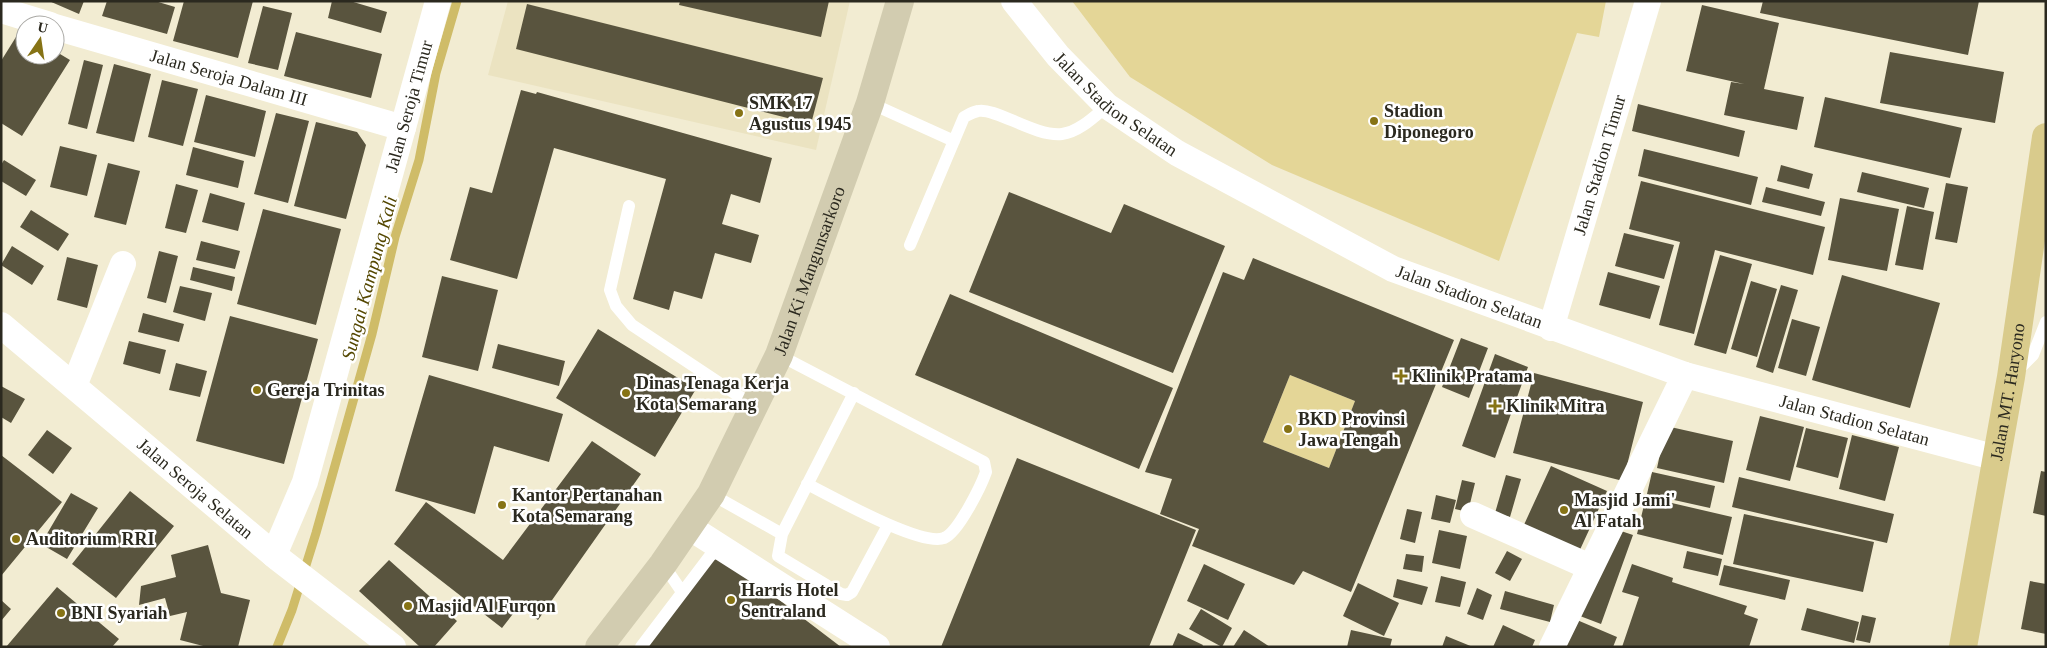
<svg xmlns="http://www.w3.org/2000/svg" width="2047" height="648" font-family="'Times New Roman',serif">
<style>
.built{fill:#ebe3c1}
.green{fill:#e4d697}
.lines{fill:none;stroke-linecap:round;stroke-linejoin:round}
.stream{stroke:#cfbc68;stroke-width:9}
.building{fill:#59543e;fill-rule:evenodd}
.service{stroke:#fff;stroke-width:12}
.minor{stroke:#fff;stroke-width:26}
.secondary{stroke:#d2ccb0;stroke-width:28}
.primary{stroke:#d9cb8c;stroke-width:28}
.poi-dot{fill:#867315;stroke:#fff;stroke-width:2}
.labels{text-anchor:middle;dominant-baseline:central;stroke-width:5;stroke-linejoin:round;paint-order:stroke}
.street-label{font-size:18px;fill:#2b291f;stroke:#fff}
.poi-label{font-size:18px;font-weight:bold;fill:#2b291f;stroke:#fff;text-anchor:start}
.water-label{font-size:19px;font-style:italic;fill:#544700;stroke:#fff}
</style>
<rect width="100%" height="100%" fill="#f2ecd2"/>
<path class="built" d="M 508,1 L 850,1 L 816,150 L 488,75 Z"/>
<path class="green" d="M 1072,1 L 1606,1 L 1599,37 L 1577,33 L 1499,261 L 1272,165 L 1130,77 Z
M 1290,375 L 1355,401 L 1329,468 L 1263,442 Z"/>
<g class="lines">
<path class="stream" d="M 277,647 L 292,610 L 316,533 L 372,334 L 395,237 L 419,160 L 436,73 L 457,1"/>
</g>
<path class="building" d="M 49,1 L 84,1 L 79,14 Z
M 107,1 L 155,1 L 175,7 L 167,34 L 102,16 Z
M 184,1 L 253,1 L 238,58 L 173,41 Z
M 332,1 L 350,1 L 387,12 L 381,33 L 328,18 Z
M 680,1 L 829,1 L 821,37 L 679,5 Z
M 1763,1 L 1979,1 L 1968,55 L 1760,13 Z
M 527,4 L 823,78 L 811,124 L 516,49 Z
M 1702,5 L 1779,23 L 1764,89 L 1804,97 L 1797,130 L 1724,115 L 1731,82 L 1744,84 L 1686,71 Z
M 263,6 L 292,13 L 278,70 L 248,63 Z
M 21,29 L 25,32 L 25,55 L 55,55 L 55,51 L 70,60 L 22,136 L 1,123 L 1,61 Z
M 296,32 L 382,54 L 371,98 L 284,76 Z
M 1890,52 L 2004,72 L 1995,123 L 1880,103 Z
M 84,60 L 103,65 L 87,129 L 68,124 Z
M 114,64 L 151,74 L 134,142 L 96,133 Z
M 162,80 L 198,89 L 183,146 L 148,137 Z
M 521,90 L 536,94 L 537,92 L 772,158 L 760,203 L 731,194 L 722,224 L 759,235 L 751,263 L 715,253 L 702,299 L 674,291 L 669,310 L 633,299 L 666,179 L 554,148 L 517,279 L 450,260 L 470,187 L 492,193 Z
M 206,95 L 266,111 L 255,157 L 194,142 Z
M 1825,97 L 1962,128 L 1950,178 L 1814,147 Z
M 1638,104 L 1745,131 L 1739,157 L 1632,131 Z
M 276,113 L 309,121 L 288,203 L 254,194 Z
M 316,122 L 357,132 L 366,145 L 346,219 L 294,206 Z
M 60,146 L 97,155 L 87,196 L 50,187 Z
M 193,147 L 244,161 L 238,188 L 186,175 Z
M 1644,149 L 1758,177 L 1751,205 L 1638,176 Z
M 4,160 L 36,180 L 26,196 L 1,181 L 1,165 Z
M 108,163 L 140,171 L 126,225 L 94,217 Z
M 1781,165 L 1813,174 L 1809,189 L 1777,181 Z
M 1862,172 L 1929,188 L 1924,208 L 1857,192 Z
M 1641,181 L 1825,227 L 1813,275 L 1715,250 L 1694,334 L 1659,325 L 1680,242 L 1629,229 Z
M 1946,183 L 1968,187 L 1957,243 L 1935,239 Z
M 176,184 L 198,190 L 186,233 L 165,228 Z
M 1766,187 L 1825,202 L 1821,216 L 1762,202 Z
M 1009,192 L 1111,233 L 1124,204 L 1225,246 L 1173,373 L 969,292 Z
M 210,193 L 245,203 L 238,231 L 202,222 Z
M 1840,198 L 1899,209 L 1887,271 L 1828,260 Z
M 1907,206 L 1934,212 L 1923,270 L 1895,265 Z
M 263,209 L 341,229 L 316,325 L 237,304 Z
M 31,210 L 69,234 L 58,251 L 20,227 Z
M 1624,233 L 1674,245 L 1664,279 L 1615,266 Z
M 201,241 L 240,251 L 235,269 L 196,260 Z
M 12,246 L 44,266 L 32,285 L 1,265 Z
M 159,251 L 178,256 L 166,303 L 147,298 Z
M 1720,255 L 1752,264 L 1726,354 L 1694,345 Z
M 67,257 L 98,265 L 87,308 L 57,300 Z
M 1253,258 L 1454,340 L 1351,592 L 1303,571 L 1294,585 L 1192,546 L 1199,529 L 1160,514 L 1172,479 L 1145,472 L 1223,272 L 1244,280 ZM 1290,375 L 1355,401 L 1329,468 L 1263,442 Z
M 193,267 L 235,277 L 232,291 L 190,280 Z
M 1608,272 L 1660,286 L 1650,319 L 1599,305 Z
M 1842,275 L 1940,303 L 1910,408 L 1812,380 Z
M 442,276 L 498,290 L 478,371 L 422,357 Z
M 1751,281 L 1777,289 L 1757,357 L 1731,349 Z
M 1781,285 L 1798,290 L 1773,373 L 1756,367 Z
M 180,286 L 212,293 L 205,321 L 173,312 Z
M 950,294 L 1173,388 L 1139,469 L 915,375 Z
M 143,313 L 184,324 L 179,342 L 138,332 Z
M 230,316 L 318,339 L 284,464 L 196,441 Z
M 1792,319 L 1820,327 L 1806,376 L 1778,368 Z
M 598,329 L 696,389 L 655,457 L 556,398 Z
M 1461,338 L 1488,348 L 1469,398 L 1442,387 Z
M 129,341 L 166,350 L 160,374 L 123,364 Z
M 498,344 L 565,361 L 559,386 L 492,368 Z
M 1495,354 L 1528,367 L 1495,458 L 1462,446 Z
M 176,363 L 207,371 L 200,397 L 169,390 Z
M 1534,373 L 1643,402 L 1623,481 L 1513,453 Z
M 429,375 L 563,414 L 549,462 L 494,446 L 475,514 L 395,491 Z
M 1,386 L 25,399 L 11,423 L 1,417 Z
M 1760,416 L 1804,427 L 1790,481 L 1746,470 Z
M 1666,426 L 1733,441 L 1724,483 L 1657,468 Z
M 1806,428 L 1848,438 L 1838,478 L 1796,467 Z
M 47,430 L 72,448 L 53,474 L 28,455 Z
M 1852,435 L 1899,447 L 1885,501 L 1839,489 Z
M 592,441 L 641,474 L 538,620 L 519,606 L 502,628 L 394,544 L 426,502 L 503,560 Z
M 1,455 L 62,502 L 1,576 Z
M 1017,458 L 1196,530 L 1149,647 L 941,647 Z
M 1551,466 L 1607,491 L 1578,554 L 1522,529 Z
M 2041,471 L 2046,472 L 2046,516 L 2033,513 Z
M 1652,472 L 1715,486 L 1710,508 L 1647,494 Z
M 1506,475 L 1521,479 L 1510,517 L 1495,513 Z
M 1739,477 L 1894,514 L 1887,543 L 1732,507 Z
M 1462,480 L 1475,483 L 1468,512 L 1455,509 Z
M 130,491 L 174,526 L 116,598 L 72,564 Z
M 71,493 L 98,508 L 67,559 L 41,544 Z
M 1436,495 L 1456,500 L 1450,523 L 1431,519 Z
M 1646,497 L 1732,517 L 1723,555 L 1637,534 Z
M 1407,509 L 1422,512 L 1415,543 L 1400,539 Z
M 1744,514 L 1874,542 L 1863,592 L 1733,564 Z
M 1612,528 L 1633,535 L 1601,624 L 1580,616 Z
M 1439,530 L 1467,536 L 1460,569 L 1432,563 Z
M 208,545 L 221,593 L 250,600 L 238,647 L 207,647 L 180,640 L 187,612 L 170,616 L 165,598 L 139,605 L 141,586 L 176,577 L 171,555 Z
M 1507,551 L 1522,559 L 1510,581 L 1495,573 Z
M 1687,551 L 1722,559 L 1718,576 L 1683,568 Z
M 718,553 L 841,647 L 646,647 Z
M 1406,554 L 1424,556 L 1422,572 L 1403,569 Z
M 389,560 L 457,621 L 434,647 L 420,647 L 359,591 Z
M 1204,564 L 1245,584 L 1228,620 L 1187,601 Z
M 1632,564 L 1673,578 L 1672,582 L 1747,606 L 1744,614 L 1758,619 L 1749,647 L 1622,647 L 1639,597 L 1622,592 Z
M 1724,565 L 1790,580 L 1785,600 L 1719,585 Z
M 1441,576 L 1466,582 L 1460,607 L 1435,602 Z
M 1397,579 L 1428,587 L 1422,605 L 1393,597 Z
M 2030,581 L 2046,584 L 2046,634 L 2021,629 Z
M 1358,583 L 1399,603 L 1384,636 L 1343,616 Z
M 57,587 L 119,639 L 112,647 L 6,647 Z
M 1477,588 L 1492,595 L 1483,620 L 1467,614 Z
M 1505,591 L 1554,605 L 1550,622 L 1500,609 Z
M 1,600 L 11,609 L 1,621 Z
M 1807,608 L 1859,622 L 1854,643 L 1801,630 Z
M 1201,609 L 1232,628 L 1222,647 L 1189,629 Z
M 1862,615 L 1876,618 L 1870,643 L 1856,640 Z
M 1577,620 L 1617,637 L 1613,647 L 1566,647 Z
M 1503,625 L 1535,640 L 1532,647 L 1493,647 Z
M 1244,630 L 1264,643 L 1270,647 L 1233,647 Z
M 1351,630 L 1392,639 L 1390,647 L 1347,647 Z
M 1178,633 L 1203,645 L 1202,647 L 1172,647 Z
M 1446,636 L 1473,647 L 1442,647 Z"/>
<g class="lines">
<path class="service" d="M 870,103 L 954,141
M 629,206 L 610,290 L 616,306 L 632,325 L 754,406
M 910,245 L 964,117 C 968,115 973,112 978,111 C 995,107 1035,137 1062,134 C 1079,132 1095,116 1107,106
M 779,355 L 984,462 L 986,472 C 981,486 958,533 944,538 C 921,547 831,496 807,484
M 2016,372 L 2033,355 L 2046,322
M 854,393 L 782,534 L 778,556 L 841,594 L 847,595 L 852,592 L 888,525
M 711,494 L 782,534
M 663,564 L 682,592
M 641,647 L 710,556 L 715,552 L 724,554"/>
<g class="minor">
<path id="s1" d="M 1014,1 L 1058,56 L 1107,106 L 1177,153 L 1393,269 L 1685,375 L 1997,458"/>
<path d="M 1,10 L 50,25"/>
<path id="s2" d="M 55,27 L 403,128"/>
<path id="s3" d="M 1,325 L 279,559 L 393,647"/>
<path id="s4" d="M 1551,328 L 1648,1"/>
<path d="M 74,386 L 123,264"/>
<path d="M 1473,515 L 1590,567"/>
<path d="M 689,527 L 877,647"/>
<path id="s5" d="M 274,555 L 305,482 L 438,1"/>
<path d="M 1552,647 L 1685,375"/>
</g>
<path class="secondary" id="s6" d="M 599,647 L 663,564 L 711,494 L 779,355 L 870,103 L 900,1"/>
<path class="primary" id="s7" d="M 1963,647 L 2011,377 L 2046,137"/>
</g>
<g class="poi-dot">
<circle cx="739" cy="113" r="5"/>
<circle cx="1374" cy="121" r="5"/>
<path d="M1398.5 368.5h5v5h5v5h-5v5h-5v-5h-5v-5h5z"/>
<circle cx="257" cy="390" r="5"/>
<circle cx="626" cy="393" r="5"/>
<path d="M1492.5 398.5h5v5h5v5h-5v5h-5v-5h-5v-5h5z"/>
<circle cx="1288" cy="429" r="5"/>
<circle cx="502" cy="505" r="5"/>
<circle cx="1564" cy="510" r="5"/>
<circle cx="16" cy="539" r="5"/>
<circle cx="731" cy="600" r="5"/>
<circle cx="408" cy="606" r="5"/>
<circle cx="61" cy="613" r="5"/>
</g>
<g class="labels">
<g class="street-label">
<text stroke="none"><textPath href="#s2" startOffset="181">Jalan Seroja Dalam III</textPath></text>
<text stroke="none"><textPath href="#s1" startOffset="146">Jalan Stadion Selatan</textPath></text>
<text stroke="none"><textPath href="#s5" startOffset="469">Jalan Seroja Timur</textPath></text>
<text stroke="none"><textPath href="#s4" startOffset="170">Jalan Stadion Timur</textPath></text>
<text stroke="none"><textPath href="#s6" startOffset="434">Jalan Ki Mangunsarkoro</textPath></text>
<text stroke="none"><textPath href="#s1" startOffset="551">Jalan Stadion Selatan</textPath></text>
<text stroke="none"><textPath href="#s7" startOffset="259">Jalan MT. Haryono</textPath></text>
<text stroke="none"><textPath href="#s1" startOffset="956">Jalan Stadion Selatan</textPath></text>
<text stroke="none"><textPath href="#s3" startOffset="254">Jalan Seroja Selatan</textPath></text>
</g>
<g class="poi-label">
<text x="749" y="103">SMK 17<tspan x="749" dy="21">Agustus 1945</tspan></text>
<text x="1384" y="111">Stadion<tspan x="1384" dy="21">Diponegoro</tspan></text>
<text x="1412" y="376">Klinik Pratama</text>
<text x="636" y="383">Dinas Tenaga Kerja<tspan x="636" dy="21">Kota Semarang</tspan></text>
<text x="267" y="390">Gereja Trinitas</text>
<text x="1506" y="406">Klinik Mitra</text>
<text x="1298" y="419">BKD Provinsi<tspan x="1298" dy="21">Jawa Tengah</tspan></text>
<text x="512" y="495">Kantor Pertanahan<tspan x="512" dy="21">Kota Semarang</tspan></text>
<text x="1574" y="500">Masjid Jami'<tspan x="1574" dy="21">Al Fatah</tspan></text>
<text x="26" y="539">Auditorium RRI</text>
<text x="741" y="590">Harris Hotel<tspan x="741" dy="21">Sentraland</tspan></text>
<text x="418" y="606">Masjid Al Furqon</text>
<text x="71" y="613">BNI Syariah</text>
</g>
<g class="water-label">
<text transform="translate(369 278) rotate(-75)">Sungai Kampung Kali</text>
</g>
</g>
<rect width="2047" height="648" fill="none" stroke="#2b291f" stroke-width="5"/>
<g transform="translate(40 40) rotate(13)"><circle r="24" fill="#ffffff" stroke="#aaa9a5"/>
<path d="M0-4L9 19L0 12L-9 19Z" fill="#867315"/>
<text y="-8" font-size="14" font-weight="bold" text-anchor="middle" fill="#2b291f">U</text>
</g>
</svg>
